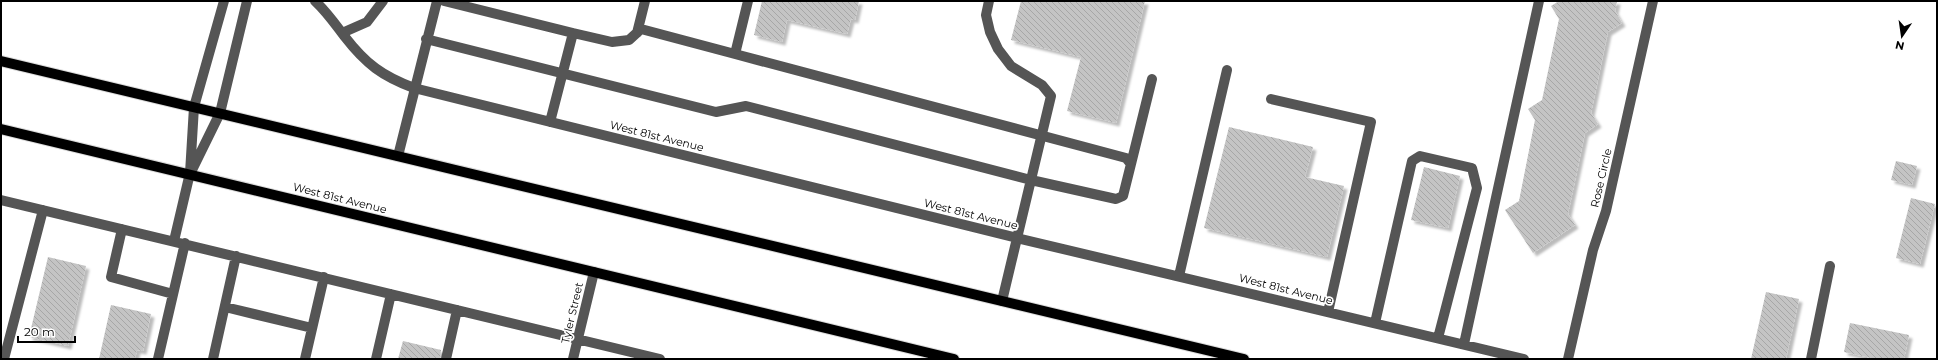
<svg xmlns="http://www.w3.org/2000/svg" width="1938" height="360" font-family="Montserrat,sans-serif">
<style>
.building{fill:url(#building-back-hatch);filter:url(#shadow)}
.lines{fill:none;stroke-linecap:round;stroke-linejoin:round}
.major-casing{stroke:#dbdbdb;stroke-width:12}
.minor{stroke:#555;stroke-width:10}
.major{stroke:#000;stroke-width:10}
.labels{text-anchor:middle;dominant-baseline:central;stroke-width:3.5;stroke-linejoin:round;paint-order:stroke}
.street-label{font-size:11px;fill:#000;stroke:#fff}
</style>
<defs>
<pattern id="building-back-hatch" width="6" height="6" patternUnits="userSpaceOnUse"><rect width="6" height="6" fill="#c4c4c4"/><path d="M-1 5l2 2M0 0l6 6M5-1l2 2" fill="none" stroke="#a7a7a7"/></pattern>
<filter id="shadow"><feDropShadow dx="3.5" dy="3.5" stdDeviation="1" flood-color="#0004"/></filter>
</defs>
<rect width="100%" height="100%" fill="#fff"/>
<path class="building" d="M 762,1 L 859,1 L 855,20 L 851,19 L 847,34 L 787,20 L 782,42 L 754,35 Z
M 1021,1 L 1145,1 L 1116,123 L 1067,111 L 1081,57 L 1011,40 Z
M 1559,1 L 1617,1 L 1615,11 L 1622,23 L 1608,32 L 1591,113 L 1598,124 L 1585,133 L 1568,214 L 1575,225 L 1533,253 L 1505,210 L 1519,201 L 1535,120 L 1528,109 L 1542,100 L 1559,19 L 1551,6 Z
M 1229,127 L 1313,147 L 1305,177 L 1344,186 L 1327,257 L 1204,228 Z
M 1896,161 L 1917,166 L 1912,185 L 1891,180 Z
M 1424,167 L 1460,176 L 1448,228 L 1411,220 Z
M 1911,198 L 1935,204 L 1920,264 L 1896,258 Z
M 48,257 L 86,266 L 68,346 L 29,337 Z
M 1766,292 L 1799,299 L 1786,359 L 1751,359 Z
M 111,305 L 151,314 L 143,351 L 137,350 L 135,359 L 99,359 Z
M 1850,323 L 1909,335 L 1904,359 L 1876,359 L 1844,352 Z
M 403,341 L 441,350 L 440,359 L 398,359 Z"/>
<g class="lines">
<g class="major-casing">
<path id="major" d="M 1,61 L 1244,359
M 1,129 L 954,359"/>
</g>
<path class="minor" d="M 315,1 C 327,12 335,24 345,37 C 366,64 382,76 414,88 L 1017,238 L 1524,359
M 444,1 L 573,33 L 550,122
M 989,1 L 986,15 L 990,32 L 998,49 L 1011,66 L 1042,85 L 1051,96 L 1002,301
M 342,33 L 367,22 L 383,1
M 573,33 L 612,42 L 629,40 L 641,29 L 735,54 L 748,1
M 637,33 L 645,1
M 426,39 L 716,112 L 746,106 L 1031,180 L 1116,199 L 1123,196 L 1131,164 L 1126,158 L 735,54
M 1271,99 L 1371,122 L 1328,312
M 398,156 L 437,1
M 1131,164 L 1152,79
M 192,170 L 220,113 L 247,1
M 1,200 L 660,359
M 122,229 L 111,277 L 173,294
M 174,241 L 190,173 L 194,107 L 224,1
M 1179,276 L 1227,70
M 225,307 L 312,328
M 1375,323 L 1412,161 L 1420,156 L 1472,168 L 1477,188 L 1438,338
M 1464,344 L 1539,1
M 4,359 L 43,210
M 158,359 L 185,243
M 213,359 L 236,256
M 305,359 L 324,277
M 376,359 L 391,294
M 446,359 L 457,310
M 573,359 L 594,272
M 1568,359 L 1593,250 L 1606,211 L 1653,1
M 1811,359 L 1830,266"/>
<use href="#major" class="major"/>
</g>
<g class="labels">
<g class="street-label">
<text transform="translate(657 136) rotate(14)">West 81st Avenue</text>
<text transform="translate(1601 178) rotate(-77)">Rose Circle</text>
<text transform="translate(340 198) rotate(14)">West 81st Avenue</text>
<text transform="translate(971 214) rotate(14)">West 81st Avenue</text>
<text transform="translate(1286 289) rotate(14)">West 81st Avenue</text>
<text transform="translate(572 313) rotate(-77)">Tyler Street</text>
</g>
</g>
<rect width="1938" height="360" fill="none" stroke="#000000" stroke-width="4"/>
<g transform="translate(1902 36) rotate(193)" stroke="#ffffff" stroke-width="3" paint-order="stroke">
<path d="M0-3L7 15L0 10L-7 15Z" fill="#000000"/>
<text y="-6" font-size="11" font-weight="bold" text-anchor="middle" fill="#000000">N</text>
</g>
<path d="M18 336v6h57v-6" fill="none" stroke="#000000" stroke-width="2"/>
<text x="24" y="336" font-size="12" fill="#000000" stroke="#ffffff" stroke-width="3" paint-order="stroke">20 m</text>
</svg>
